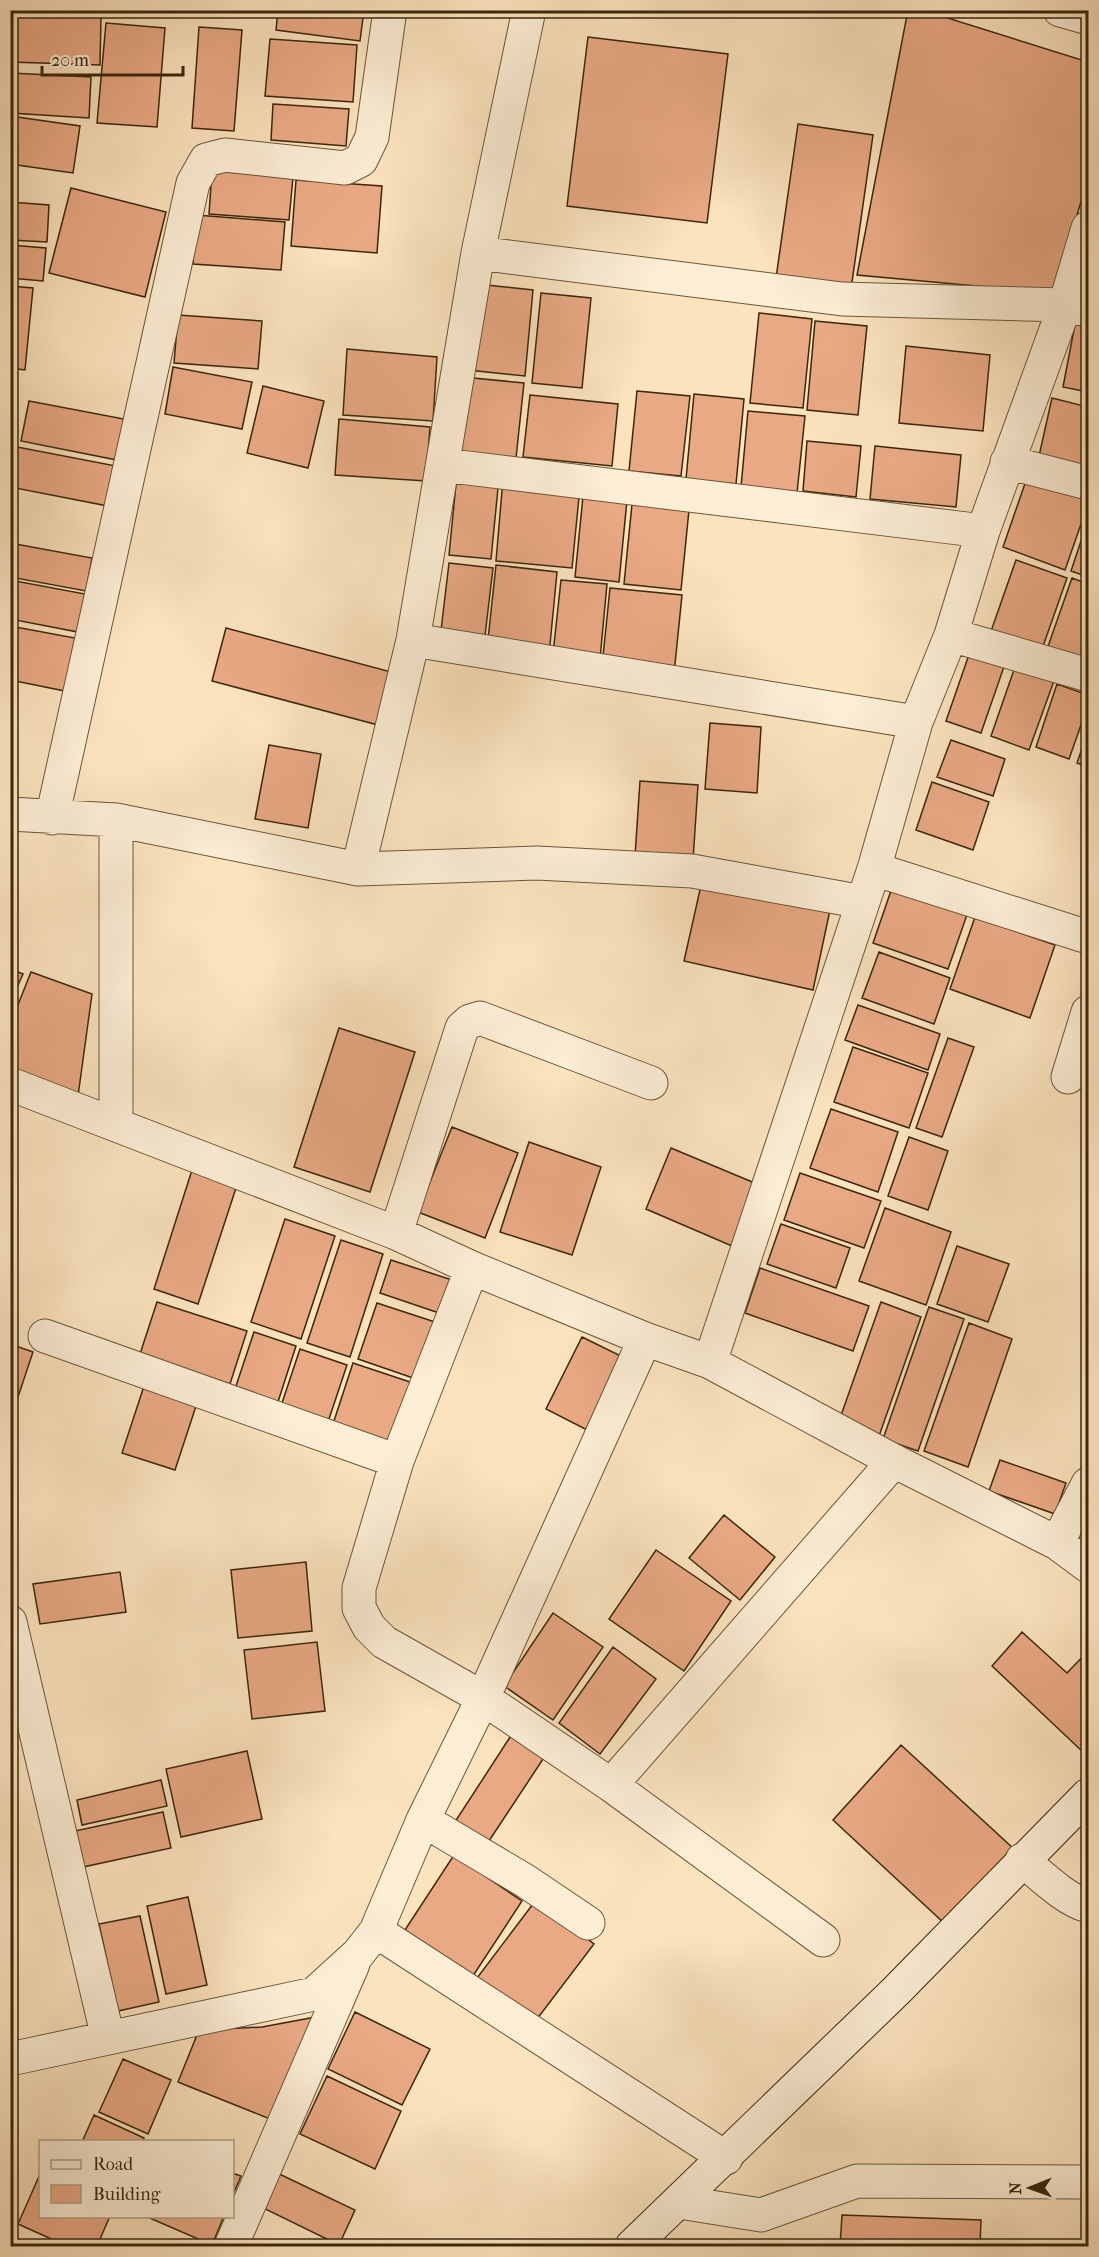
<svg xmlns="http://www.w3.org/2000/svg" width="1099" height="2257" font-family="'IM FELL French Canon',serif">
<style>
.building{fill:#e9a984;stroke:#3a270c;stroke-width:1.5}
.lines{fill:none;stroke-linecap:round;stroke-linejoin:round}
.minor-casing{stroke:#6a5638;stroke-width:35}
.tertiary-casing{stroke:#6a5638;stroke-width:35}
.secondary-casing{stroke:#3a270c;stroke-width:35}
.minor{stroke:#fcedd5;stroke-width:33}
.tertiary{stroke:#fcedd5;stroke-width:33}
.secondary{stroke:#fcedd5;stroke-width:33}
</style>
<rect width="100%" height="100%" fill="#fbe3be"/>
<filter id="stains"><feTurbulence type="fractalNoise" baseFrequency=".00333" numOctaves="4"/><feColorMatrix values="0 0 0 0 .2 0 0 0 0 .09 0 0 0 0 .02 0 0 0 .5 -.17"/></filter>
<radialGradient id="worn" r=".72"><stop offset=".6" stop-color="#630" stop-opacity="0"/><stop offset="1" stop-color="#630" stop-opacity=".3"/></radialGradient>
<path class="building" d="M 278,10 L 364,10 L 360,41 L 276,30 Z
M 908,10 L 922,10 L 1088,62 L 1088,179 L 1053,293 L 857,275 Z
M 10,13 L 101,17 L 100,65 L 10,62 Z
M 106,23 L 165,28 L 157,127 L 97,123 Z
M 199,27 L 242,30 L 234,131 L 192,128 Z
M 588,37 L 728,54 L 707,223 L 567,206 Z
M 270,39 L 357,45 L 353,102 L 265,96 Z
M 10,73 L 91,77 L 89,118 L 10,113 Z
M 273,104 L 349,109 L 346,146 L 271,140 Z
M 10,116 L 80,126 L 73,173 L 10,164 Z
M 798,124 L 873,135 L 851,289 L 776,278 Z
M 212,171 L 293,177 L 289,220 L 209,214 Z
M 296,180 L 382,186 L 377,253 L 291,246 Z
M 71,188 L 166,212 L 145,297 L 49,273 Z
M 10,202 L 49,205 L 47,242 L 10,240 Z
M 196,215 L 285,222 L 281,270 L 193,264 Z
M 10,245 L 46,248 L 43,281 L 10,278 Z
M 477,284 L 533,290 L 525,376 L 468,370 Z
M 10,286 L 33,288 L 25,370 L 10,368 Z
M 541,293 L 591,298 L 582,388 L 532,383 Z
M 759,313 L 812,319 L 803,408 L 750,403 Z
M 178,315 L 262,321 L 258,369 L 174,363 Z
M 1076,319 L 1088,322 L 1088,392 L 1063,387 Z
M 815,321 L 867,326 L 858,415 L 807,410 Z
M 906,346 L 990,355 L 983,431 L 899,423 Z
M 347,349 L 437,357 L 433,421 L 343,415 Z
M 173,367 L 252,382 L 242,429 L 165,414 Z
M 463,377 L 524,383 L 516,458 L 456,452 Z
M 263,386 L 324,401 L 308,468 L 247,453 Z
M 637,391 L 690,396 L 681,476 L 629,471 Z
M 694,394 L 744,399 L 736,484 L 686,479 Z
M 530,395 L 618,404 L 612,466 L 523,457 Z
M 1052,398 L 1088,407 L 1088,477 L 1037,465 Z
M 29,401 L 124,419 L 117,460 L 21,441 Z
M 748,411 L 805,416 L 797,493 L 741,487 Z
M 339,419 L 430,427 L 426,481 L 335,475 Z
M 807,441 L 861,446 L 856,497 L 803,491 Z
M 12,446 L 116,466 L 108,506 L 10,487 Z
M 875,446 L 961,455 L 956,507 L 870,499 Z
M 1029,472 L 1088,493 L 1088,504 L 1065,570 L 1003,547 Z
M 457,474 L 499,478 L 491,559 L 449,555 Z
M 503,479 L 580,487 L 572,568 L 496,561 Z
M 584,486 L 628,490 L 619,582 L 575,577 Z
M 632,504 L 689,510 L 681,590 L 624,584 Z
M 1088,520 L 1088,577 L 1071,571 Z
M 10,543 L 92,558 L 86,591 L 10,577 Z
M 1016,560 L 1067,578 L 1041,652 L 990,634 Z
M 449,563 L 493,568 L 484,644 L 440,639 Z
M 496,565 L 557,572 L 549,655 L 487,649 Z
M 1072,578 L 1088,584 L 1088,667 L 1046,652 Z
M 10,580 L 85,594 L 78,632 L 10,619 Z
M 561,580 L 607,584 L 600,659 L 553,654 Z
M 610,588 L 682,595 L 674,674 L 602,666 Z
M 10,626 L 75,638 L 65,691 L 10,680 Z
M 226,628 L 395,673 L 382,726 L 212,681 Z
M 972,646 L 1007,658 L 981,733 L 946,721 Z
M 1016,664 L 1055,678 L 1029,750 L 991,736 Z
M 1057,684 L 1088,695 L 1088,705 L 1069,759 L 1036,747 Z
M 710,723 L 761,727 L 757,793 L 705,789 Z
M 1088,731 L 1088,767 L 1077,763 Z
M 951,740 L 1005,759 L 993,796 L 937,777 Z
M 269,745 L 321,754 L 308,828 L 255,819 Z
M 640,781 L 698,785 L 693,860 L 635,856 Z
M 932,782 L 989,802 L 973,850 L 916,830 Z
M 702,881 L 830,910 L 813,990 L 684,961 Z
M 894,882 L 969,909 L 948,969 L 873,943 Z
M 975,917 L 1055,945 L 1030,1018 L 950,989 Z
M 879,952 L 950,978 L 934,1024 L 862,998 Z
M 10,969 L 23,974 L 10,1003 Z
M 31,972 L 92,994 L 78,1096 L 10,1069 L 10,1025 Z
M 858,1005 L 940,1034 L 928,1070 L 845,1040 Z
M 339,1028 L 415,1052 L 370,1192 L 294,1167 Z
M 948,1038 L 974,1047 L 942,1137 L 916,1128 Z
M 853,1047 L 928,1073 L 909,1128 L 834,1102 Z
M 831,1109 L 898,1132 L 878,1192 L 810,1168 Z
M 452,1127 L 518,1153 L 485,1238 L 418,1212 Z
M 909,1137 L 948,1151 L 928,1210 L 888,1196 Z
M 529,1142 L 601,1167 L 572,1255 L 500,1232 Z
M 671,1148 L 757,1184 L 732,1246 L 646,1209 Z
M 192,1170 L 237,1185 L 198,1304 L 154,1289 Z
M 800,1173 L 881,1201 L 864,1248 L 784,1220 Z
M 885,1208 L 951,1232 L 926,1305 L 859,1281 Z
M 285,1219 L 335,1236 L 301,1339 L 251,1322 Z
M 781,1224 L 850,1248 L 836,1288 L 767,1264 Z
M 341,1240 L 383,1254 L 350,1357 L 307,1343 Z
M 957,1246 L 1009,1264 L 988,1322 L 937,1304 Z
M 391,1260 L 452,1280 L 442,1314 L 380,1293 Z
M 760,1268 L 869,1306 L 853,1351 L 745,1313 Z
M 157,1302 L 247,1331 L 229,1387 L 139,1357 Z
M 881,1302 L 921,1317 L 879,1436 L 839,1421 Z
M 377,1303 L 435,1322 L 416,1379 L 358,1359 Z
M 929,1307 L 964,1319 L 918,1451 L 883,1439 Z
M 969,1323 L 1012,1339 L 968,1467 L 924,1451 Z
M 254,1332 L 296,1346 L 276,1408 L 233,1395 Z
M 582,1337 L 627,1359 L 591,1432 L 546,1409 Z
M 10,1344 L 33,1352 L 10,1421 Z
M 300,1349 L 347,1365 L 327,1425 L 280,1409 Z
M 353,1363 L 416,1384 L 394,1450 L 331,1430 Z
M 146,1380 L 199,1397 L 175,1470 L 122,1453 Z
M 1000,1460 L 1066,1483 L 1055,1514 L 989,1491 Z
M 724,1515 L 775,1557 L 740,1600 L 689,1558 Z
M 656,1550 L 731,1601 L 684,1671 L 609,1619 Z
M 306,1562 L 312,1631 L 238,1638 L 231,1570 Z
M 120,1572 L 126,1612 L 40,1624 L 33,1584 Z
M 553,1613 L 603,1647 L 553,1720 L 504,1686 Z
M 1022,1632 L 1067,1673 L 1088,1651 L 1088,1749 L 1084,1753 L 992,1666 Z
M 317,1642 L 325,1711 L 252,1719 L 244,1650 Z
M 613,1647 L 656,1679 L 600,1754 L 559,1723 Z
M 516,1728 L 549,1750 L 483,1850 L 451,1828 Z
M 901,1745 L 1014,1849 L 945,1924 L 833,1820 Z
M 247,1751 L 262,1819 L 181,1837 L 166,1769 Z
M 161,1780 L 167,1806 L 82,1825 L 77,1800 Z
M 163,1812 L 171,1848 L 83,1867 L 75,1831 Z
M 454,1855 L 522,1901 L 469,1982 L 401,1936 Z
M 188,1897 L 207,1985 L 166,1994 L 147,1906 Z
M 536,1900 L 594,1944 L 534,2023 L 477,1978 Z
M 140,1916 L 159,2002 L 118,2011 L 99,1924 Z
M 355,2012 L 430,2049 L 402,2105 L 328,2069 Z
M 321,2016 L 275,2121 L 178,2082 L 199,2030 L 262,2027 Z
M 123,2059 L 171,2080 L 148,2134 L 99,2112 Z
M 327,2076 L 401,2111 L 375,2169 L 300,2134 Z
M 94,2115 L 144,2138 L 143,2142 L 82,2142 Z
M 273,2171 L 355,2210 L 339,2245 L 257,2205 Z
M 232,2173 L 241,2176 L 232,2197 Z
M 40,2174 L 40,2216 L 110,2216 L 97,2246 L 67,2246 L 18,2224 Z
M 842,2215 L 981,2220 L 980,2246 L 840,2246 Z
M 145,2216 L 224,2216 L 212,2245 Z"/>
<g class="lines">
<g class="minor-casing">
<path id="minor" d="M 478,253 L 842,299 L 1065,305 L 1088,310
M 1007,462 L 1088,483
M 443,465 L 983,531
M 951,635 L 1088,675
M 413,640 L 916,722
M 10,814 L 116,820 L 358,869 L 537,863 L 692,871 L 863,902
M 52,818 L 193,183 L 206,160 L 225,155 L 345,168 L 361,160 L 372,137 L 390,10
M 116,820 L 116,1123
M 358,869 L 413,640 L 478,253 L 529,10
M 874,869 L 1088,937
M 1068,1077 L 1088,1012
M 10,1084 L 396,1233 L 472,1268 L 645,1339 L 710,1362 L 894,1461 L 1057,1543 L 1088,1566
M 396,1233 L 462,1028 L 470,1021 L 480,1018 L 651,1083
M 472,1268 L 397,1461 L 359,1588 L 359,1608 L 369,1627 L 384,1642 L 483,1698 L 611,1785 L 823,1940
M 45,1336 L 397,1461
M 710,1362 L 874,869 L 916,722 L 951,635 L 983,531 L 1065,305 L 1088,228
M 1057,1543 L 1088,1484
M 10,1622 L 108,2038
M 611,1785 L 894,1461
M 423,1820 L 524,1880 L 588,1923
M 1022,1860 C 1042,1876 1064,1899 1088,1906
M 376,1931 L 726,2158
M 10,2059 L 314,1994 L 358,1954 L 376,1931 L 423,1820 L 483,1698 L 645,1339
M 679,2202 L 761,2215 L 857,2181 L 1088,2182
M 231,2246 L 353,1964"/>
</g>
<g class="tertiary-casing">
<path id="tertiary" d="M 1060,10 L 1088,18"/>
</g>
<g class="secondary-casing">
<path id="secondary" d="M 632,2246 L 896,1991 L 1088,1795"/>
</g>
<use href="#minor" class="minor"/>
<use href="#tertiary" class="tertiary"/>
<use href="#secondary" class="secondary"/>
</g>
<rect width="1099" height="2257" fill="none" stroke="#fbe3be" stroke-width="36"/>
<rect x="12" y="12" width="1075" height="2233" fill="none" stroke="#3a270c" stroke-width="3"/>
<rect x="18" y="18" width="1063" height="2221" fill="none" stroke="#3a270c" stroke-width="1.5"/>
<rect x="39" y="2140" width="195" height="78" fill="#fcedd5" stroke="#ae9e85" stroke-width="1.5"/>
<rect x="51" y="2160" width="30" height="9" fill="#fcedd5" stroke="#ae9e85" stroke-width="1.5"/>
<text x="93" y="2170" font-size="18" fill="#3a270c">Road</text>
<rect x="51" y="2185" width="30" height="18" fill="#e9a984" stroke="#ae9e85" stroke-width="1.5"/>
<text x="93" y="2200" font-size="18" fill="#3a270c">Building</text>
<g transform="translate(1030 2188) rotate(269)" stroke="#fcedd5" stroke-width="4.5" paint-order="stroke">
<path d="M0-4.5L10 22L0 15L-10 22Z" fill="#3a270c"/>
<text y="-9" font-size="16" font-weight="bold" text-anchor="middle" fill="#3a270c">N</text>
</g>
<path d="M42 66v9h141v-9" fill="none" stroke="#3a270c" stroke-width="3"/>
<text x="51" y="66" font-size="18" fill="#3a270c" stroke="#fcedd5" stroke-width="4.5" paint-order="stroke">20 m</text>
<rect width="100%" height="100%" filter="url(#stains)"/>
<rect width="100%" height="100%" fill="url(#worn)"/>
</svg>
